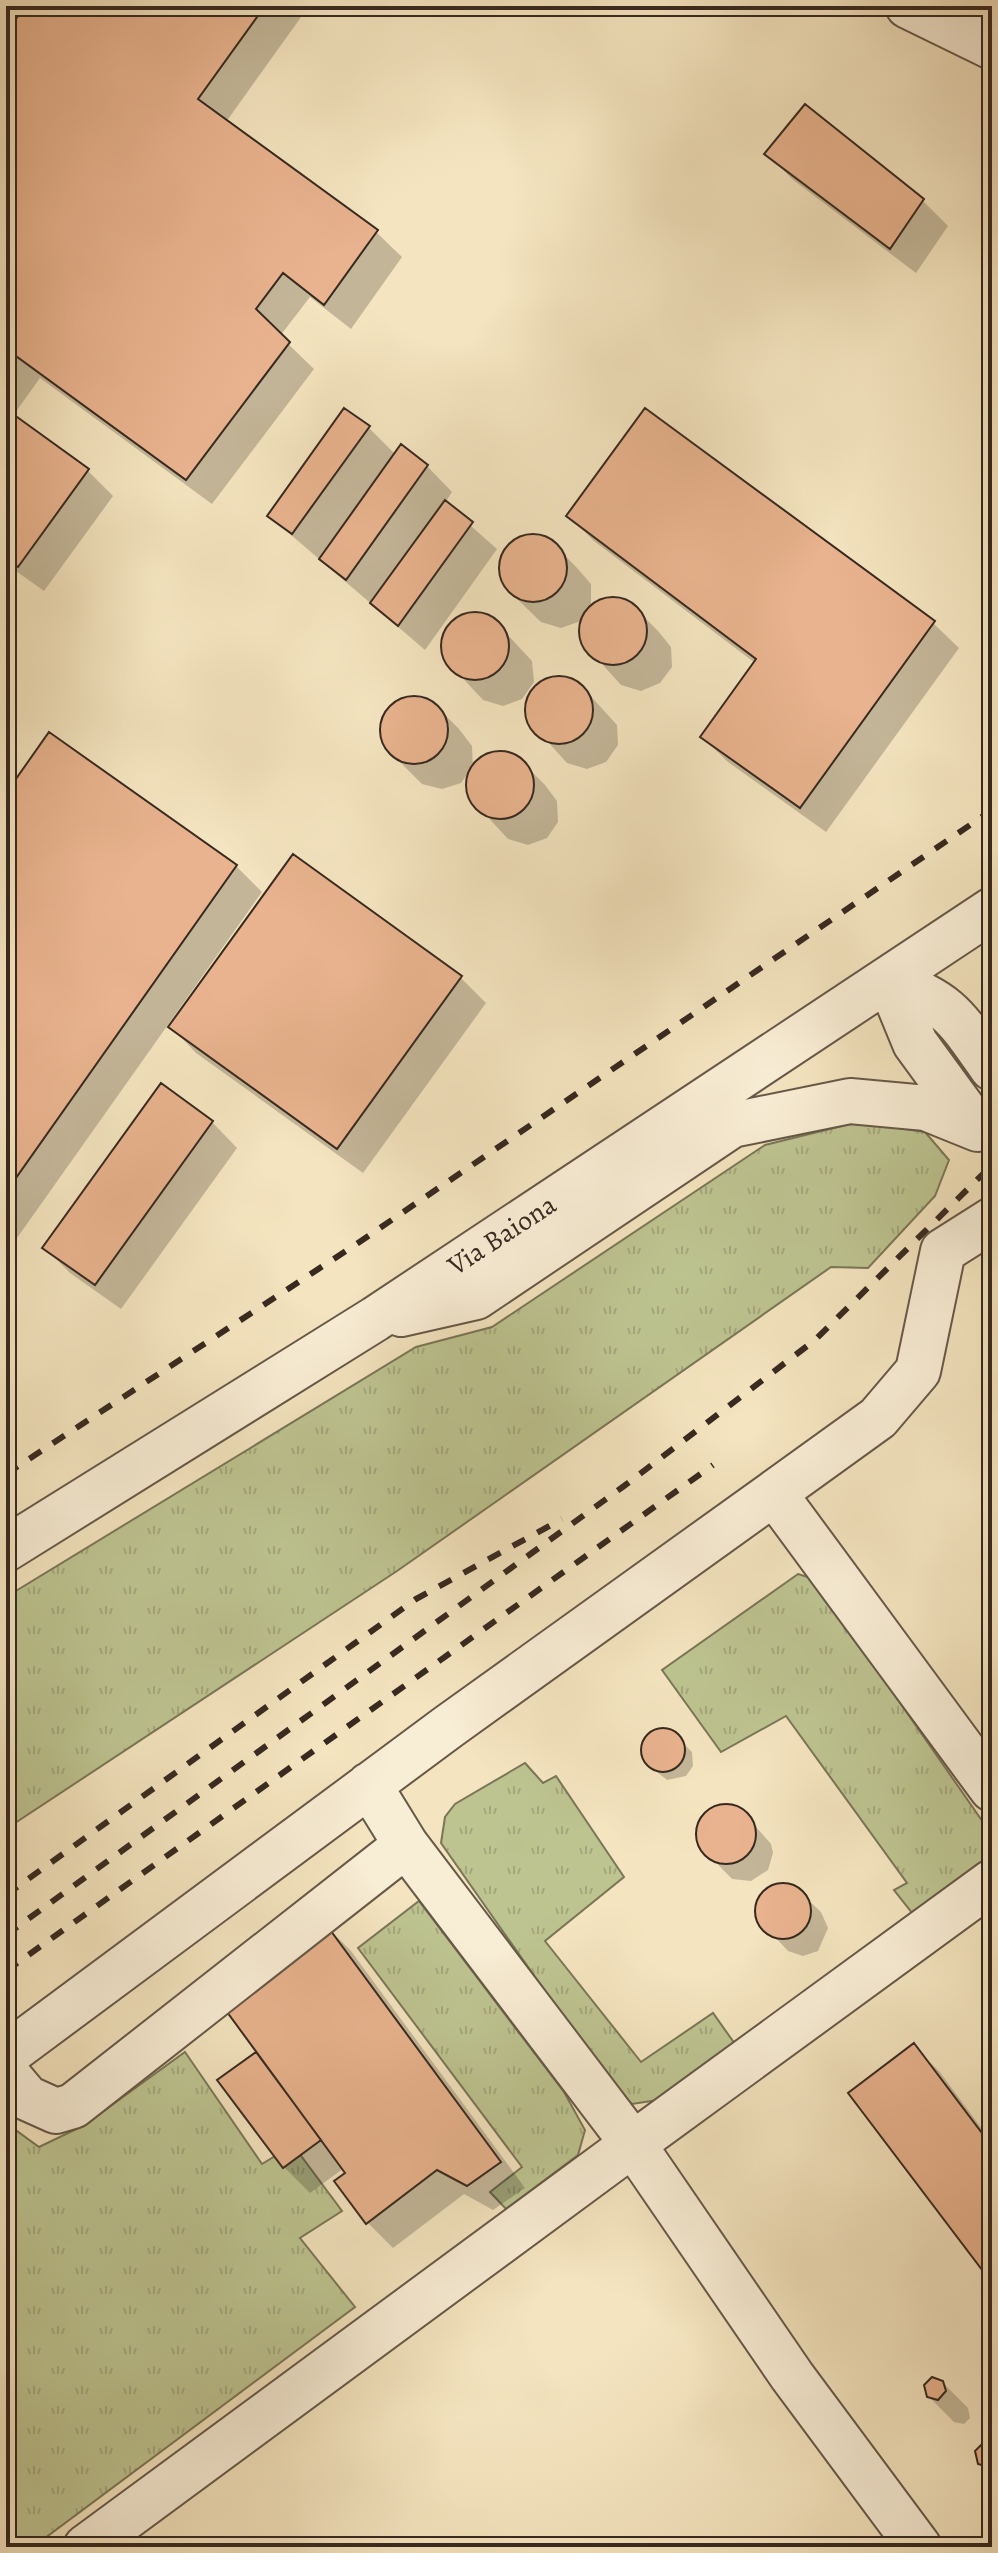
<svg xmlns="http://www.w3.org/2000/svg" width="998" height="2553" font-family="Alegreya,serif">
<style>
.grass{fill:url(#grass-tufts);stroke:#7a7658;stroke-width:2}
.shadow{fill:#0003}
.building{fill:#e8b38e;stroke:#372920;stroke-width:2}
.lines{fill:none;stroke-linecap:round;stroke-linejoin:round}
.minor-casing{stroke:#665848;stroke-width:48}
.minor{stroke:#f8edd5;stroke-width:44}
.rail{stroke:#372920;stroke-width:6;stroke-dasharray:14 14;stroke-linecap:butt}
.labels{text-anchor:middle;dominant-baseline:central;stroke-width:6;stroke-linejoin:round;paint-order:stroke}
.street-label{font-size:28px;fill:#372920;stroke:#f8edd5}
</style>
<defs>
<pattern id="grass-tufts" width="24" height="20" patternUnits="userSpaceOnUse" patternTransform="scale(2)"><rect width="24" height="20" fill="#bdc490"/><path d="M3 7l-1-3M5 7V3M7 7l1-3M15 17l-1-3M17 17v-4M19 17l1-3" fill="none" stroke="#a3a87c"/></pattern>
</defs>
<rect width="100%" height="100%" fill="#f4e4bf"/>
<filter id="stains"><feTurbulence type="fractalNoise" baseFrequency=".0025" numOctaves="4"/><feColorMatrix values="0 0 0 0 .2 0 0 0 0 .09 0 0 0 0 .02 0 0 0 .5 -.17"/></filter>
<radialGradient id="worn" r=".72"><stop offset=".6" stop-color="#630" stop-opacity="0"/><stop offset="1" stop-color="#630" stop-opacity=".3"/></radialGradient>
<path class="grass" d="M 858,1122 L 925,1132 L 949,1160 L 935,1196 L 868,1268 L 831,1267 L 397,1571 L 6,1829 L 6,1597 L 416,1347 L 492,1327 L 765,1145 Z
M 798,1574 L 814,1579 L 992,1835 C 992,1871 939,1895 913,1914 L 894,1890 L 907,1883 L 786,1716 L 721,1752 L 662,1670 Z
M 525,1763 L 543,1783 L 556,1776 L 624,1877 L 545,1941 L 641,2062 L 713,2013 L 735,2044 L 658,2100 L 632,2104 L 610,2084 L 441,1843 L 445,1817 L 455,1804 Z
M 419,1901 L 564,2092 L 585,2130 L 578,2155 L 506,2209 L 490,2192 L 522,2167 L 358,1948 Z
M 185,2052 L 262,2164 L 293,2145 L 342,2211 L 300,2238 L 355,2307 L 33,2547 L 6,2547 L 6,2123 L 39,2147 L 83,2126 Z"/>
<path class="shadow" d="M 28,6 L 309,6 L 226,122 L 376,232 L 402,257 L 351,329 L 310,297 L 280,336 L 314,369 L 212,504 L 40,378 L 12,417 L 87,470 L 113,496 L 44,591 L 6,564 L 6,36 Z
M 805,107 L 923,201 L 948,226 L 916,273 L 792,179 L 767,153 Z
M 368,427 L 396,455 L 427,466 L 452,492 L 445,503 L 497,549 L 425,650 L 269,516 Z
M 569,516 L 933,623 L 959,648 L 826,832 L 728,762 L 702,737 L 755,663 L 594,541 Z
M 532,536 L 551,541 L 577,568 L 591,584 L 591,606 L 612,598 L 631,604 L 658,631 L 671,647 L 672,667 L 660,683 L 641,691 L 621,685 L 582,642 L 581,621 L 561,628 L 541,622 L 514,596 L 502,580 L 501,560 L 512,542 Z
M 6,592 L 12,607 L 6,627 Z
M 474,614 L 493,619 L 532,661 L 534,682 L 522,699 L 503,706 L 483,700 L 444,658 L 443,637 L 455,620 Z
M 558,677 L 578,682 L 617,725 L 618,745 L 606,762 L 587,769 L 567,763 L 528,720 L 528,700 L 539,684 Z
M 413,697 L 433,703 L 459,729 L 472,746 L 473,769 L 480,759 L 498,752 L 518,758 L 545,785 L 557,801 L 558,822 L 547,838 L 528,845 L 508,839 L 469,797 L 468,773 L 461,783 L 442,789 L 422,784 L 396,758 L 383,742 L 382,721 L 394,704 Z
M 6,796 L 236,866 L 262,892 L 17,1238 L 6,1230 Z
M 460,977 L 486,1003 L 363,1173 L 196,1053 L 171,1027 Z
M 212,1122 L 237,1148 L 121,1309 L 70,1273 L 45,1248 Z
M 672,1732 L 692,1752 L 693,1766 L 686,1776 L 667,1780 L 647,1764 L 643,1745 L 652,1734 Z
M 716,1808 L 742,1811 L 771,1844 L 773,1853 L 768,1870 L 751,1881 L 732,1879 L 700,1846 L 698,1826 Z
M 777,1886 L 795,1888 L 821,1912 L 828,1928 L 818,1951 L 803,1956 L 788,1951 L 759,1920 L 762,1895 Z
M 325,1925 L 351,1951 L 525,2188 L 493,2210 L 464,2194 L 393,2248 L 367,2222 L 344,2168 L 310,2193 L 284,2167 L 220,2080 L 259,2052 Z
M 913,2046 L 939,2071 L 988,2137 L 992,2134 L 992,2280 Z
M 942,2382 L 968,2408 L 970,2418 L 964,2424 L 954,2422 L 928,2396 Z
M 992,2445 L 992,2475 L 980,2463 Z"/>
<path class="building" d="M 25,6 L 265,6 L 198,99 L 378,230 L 324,305 L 283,273 L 256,309 L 290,342 L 186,480 L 13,354 L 6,364 L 6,33 Z
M 805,104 L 924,199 L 890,249 L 764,154 Z
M 344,408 L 370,426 L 292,534 L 267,516 Z
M 645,408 L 935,621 L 800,808 L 700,737 L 756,659 L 566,516 Z
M 6,409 L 89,469 L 18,567 L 6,559 Z
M 401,444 L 428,465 L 346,580 L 319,559 Z
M 445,500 L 473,522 L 398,626 L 370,603 Z
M499 568a34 34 0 1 1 68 0a34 34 0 1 1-68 0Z
M579 631a34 34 0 1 1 68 0a34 34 0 1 1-68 0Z
M441 646a34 34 0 1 1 68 0a34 34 0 1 1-68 0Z
M525 710a34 34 0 1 1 68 0a34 34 0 1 1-68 0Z
M380 730a34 34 0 1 1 68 0a34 34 0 1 1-68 0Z
M 49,732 L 237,865 L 6,1192 L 6,793 Z
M466 785a34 34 0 1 1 68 0a34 34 0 1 1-68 0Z
M 293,854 L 462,976 L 337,1149 L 168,1027 Z
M 161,1083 L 213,1121 L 95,1285 L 42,1248 Z
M641 1750a22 22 0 1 1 44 0a22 22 0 1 1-44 0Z
M696 1834a30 30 0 1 1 60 0a30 30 0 1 1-60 0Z
M755 1911a28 28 0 1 1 56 0a28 28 0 1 1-56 0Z
M 325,1923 L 501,2162 L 467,2186 L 437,2170 L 366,2224 L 334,2181 L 345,2173 L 219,2001 Z
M 914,2043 L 985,2137 L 992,2131 L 992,2283 L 848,2093 Z
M 256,2052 L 321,2140 L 283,2168 L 217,2080 Z
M 932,2377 L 943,2381 L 946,2391 L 938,2400 L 927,2397 L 924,2385 Z
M 985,2441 L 992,2443 L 992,2468 L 978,2464 L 975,2451 Z"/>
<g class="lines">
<g class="minor-casing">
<path id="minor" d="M 908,6 L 992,47
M 889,980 L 915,1043 L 977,1128
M 889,980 C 951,1004 955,1016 992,1068
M 401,1314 L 476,1297 L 732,1125 L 850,1101 L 926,1108 L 978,1129
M 774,1493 L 878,1418 L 918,1371 L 943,1251 L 992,1220
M 6,1549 L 375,1319 L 992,910
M 6,2055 L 448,1727 L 774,1493 L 992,1789
M 6,2073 L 27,2098 L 56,2111 L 73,2106 L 406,1845
M 86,2547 L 633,2144 L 406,1845 L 369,1785
M 919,2547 L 792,2376 L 633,2144 L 992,1882"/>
</g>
<use href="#minor" class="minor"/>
<path class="rail" d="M 6,1474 L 358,1243 L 992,810
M 6,1895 L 416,1599 L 562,1519
M 6,1935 L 624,1486 L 815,1340 L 992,1165
M 6,1971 L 713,1465"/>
</g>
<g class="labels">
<g class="street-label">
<text transform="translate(502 1235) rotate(-33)">Via Baiona</text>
</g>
</g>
<rect width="998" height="2553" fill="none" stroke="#f4e4bf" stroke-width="32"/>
<rect x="8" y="8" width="982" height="2537" fill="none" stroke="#372920" stroke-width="4"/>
<rect x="16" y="16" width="966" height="2521" fill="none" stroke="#372920" stroke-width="2"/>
<rect width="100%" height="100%" filter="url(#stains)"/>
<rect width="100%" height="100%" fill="url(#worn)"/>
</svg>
